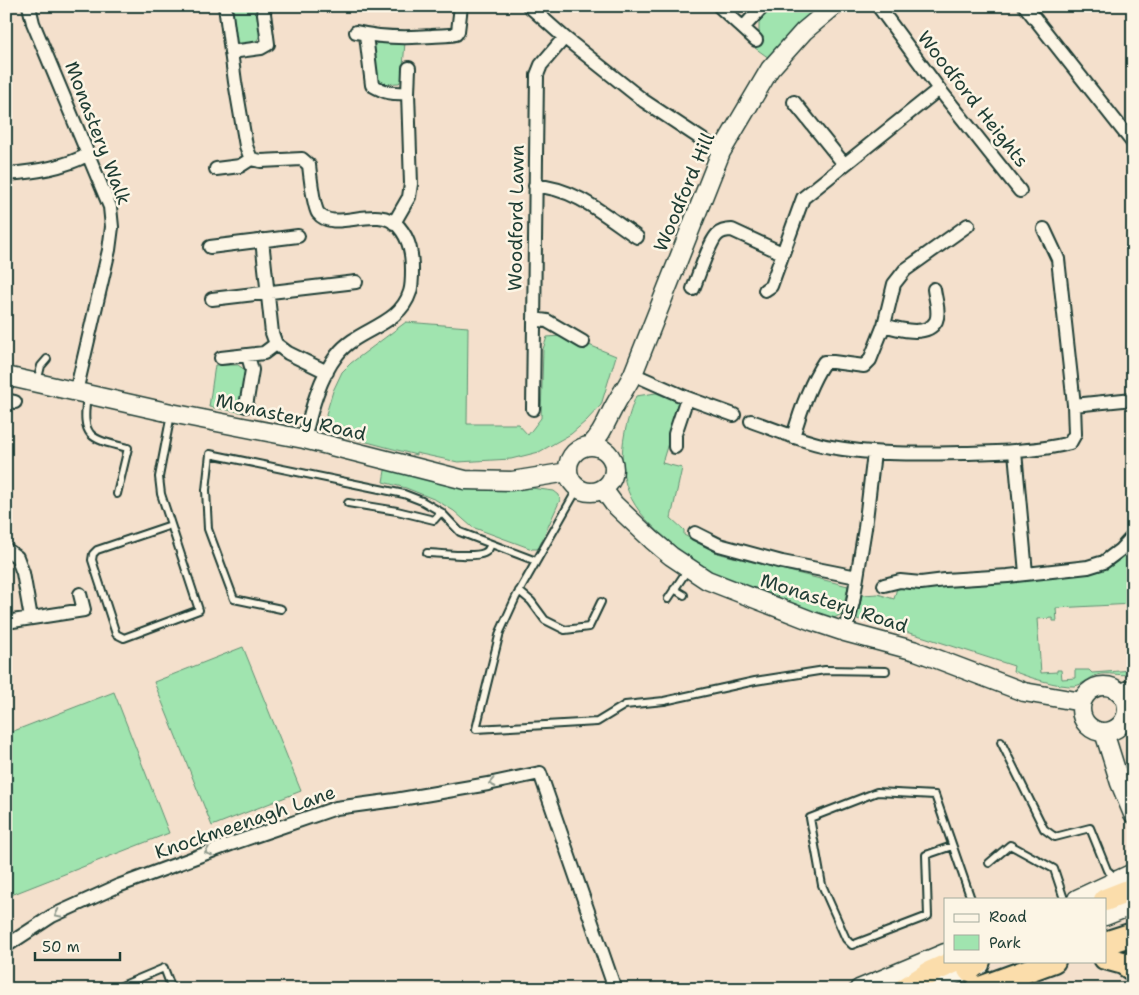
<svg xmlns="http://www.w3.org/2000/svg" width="1139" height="995" font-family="'Shantell Sans',sans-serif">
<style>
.green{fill:#a0e4af;stroke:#609072}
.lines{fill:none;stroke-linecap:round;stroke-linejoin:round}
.lane-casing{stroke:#1f3d34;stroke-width:10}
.street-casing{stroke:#1f3d34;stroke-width:16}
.secondary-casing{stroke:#1f3d34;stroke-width:21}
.highway-casing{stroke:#1f3d34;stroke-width:26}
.lane{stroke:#fcf5e5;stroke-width:6}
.street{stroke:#fcf5e5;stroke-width:12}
.secondary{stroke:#fcf5e5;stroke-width:18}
.highway{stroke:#fbddab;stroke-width:22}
.oneway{stroke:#8e998c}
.labels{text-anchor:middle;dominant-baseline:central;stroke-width:5;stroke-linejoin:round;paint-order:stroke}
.street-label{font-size:19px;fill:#1f3d34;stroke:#fcf5e5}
</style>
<rect width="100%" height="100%" fill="#f4e0cc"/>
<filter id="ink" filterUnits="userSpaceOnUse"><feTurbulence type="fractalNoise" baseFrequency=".02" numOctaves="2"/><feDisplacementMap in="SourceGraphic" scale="10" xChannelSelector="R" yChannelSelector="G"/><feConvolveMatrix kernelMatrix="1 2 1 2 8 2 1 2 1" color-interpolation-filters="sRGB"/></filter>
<g filter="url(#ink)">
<path class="green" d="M 229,6 L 257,6 C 258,17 266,40 251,44 C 244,46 241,44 235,41 Z
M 775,6 L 821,6 L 769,58 L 755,48 L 764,41 L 759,34 L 759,22 Z
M 382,42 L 405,42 L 402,79 L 399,83 L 381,84 L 377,80 L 373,47 L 377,43 Z
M 406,322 L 468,327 L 467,424 L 518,424 L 528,435 L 541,418 L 543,349 L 547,337 L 560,336 L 585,350 L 589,345 L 616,356 L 601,405 L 586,421 L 571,434 L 539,452 L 511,459 L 458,462 L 416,453 L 416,455 L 329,432 L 326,414 L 333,391 L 342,372 L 351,363 Z
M 215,365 L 238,365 L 245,370 L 239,408 L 246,413 L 209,407 Z
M 656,393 L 680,403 L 662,463 L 682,468 L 671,518 L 684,530 L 684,535 L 717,553 L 848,586 L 842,614 L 830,620 C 804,610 778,600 752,589 C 740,585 727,581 716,575 C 698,566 682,553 667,539 C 657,531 648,522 640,512 C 613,477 621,434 636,396 Z
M 386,465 L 497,488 L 531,488 L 554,491 L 559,495 L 560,500 L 539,547 L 537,549 L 532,549 L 472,527 L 454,511 L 436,500 L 406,488 L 383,482 Z
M 1133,547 L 1133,604 L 1056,608 L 1057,621 L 1053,621 L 1053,618 L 1037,619 L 1041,673 L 1057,672 L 1057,670 L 1061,670 L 1062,679 L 1075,678 L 1075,670 L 1089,670 L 1092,673 L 1133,670 L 1133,674 C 1122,676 1112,673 1102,674 C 1091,675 1084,685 1074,686 C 1059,687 1027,677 1013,671 L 1014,666 L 924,637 L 857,619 L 862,595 L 878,594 L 894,599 L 898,584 L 989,583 L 1110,567 L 1126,554 Z
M 243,647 L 301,791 L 212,826 L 154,682 Z
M 114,692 L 169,833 L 6,897 L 6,734 Z"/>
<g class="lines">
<g class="lane-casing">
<path id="lane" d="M 37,382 L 41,366 L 47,359
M 87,396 C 81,438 90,439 128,448 L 117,494
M 171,414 L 159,477 L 161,494 L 199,610 L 124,638 L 116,634 L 92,560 L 93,554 L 97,550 L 171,525
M 578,488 L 516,597 L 500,632 L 476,729 L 597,722 L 625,705 L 664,701 L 755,681 L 825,670 L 886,671
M 348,503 L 397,511 L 434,520 L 441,512
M 427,553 C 439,553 474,558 484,553 C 489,551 489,548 491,544
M 674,589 L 684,595
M 519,591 L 531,601 L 545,620 L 565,630 L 589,627 L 601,602
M 668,599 L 688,569
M 281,609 L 234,599 L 208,529 L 206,490 L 210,454 L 404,494 L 422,501 L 441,512 L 460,532 L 536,561
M 1001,742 L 1044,829 L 1055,837 L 1090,828 L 1107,870 L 1117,879
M 952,846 L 926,855 L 928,916 L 852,945 L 846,939 L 822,885 L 810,818 L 877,792 L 935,795 L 971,899
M 989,863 L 1010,845 L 1054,869 L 1064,899
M 114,989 L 164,968 L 172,989"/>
</g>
<g class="street-casing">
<path id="street" d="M 29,6 L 33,23 L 110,207 L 112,227 L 109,250 L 76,392
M 225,6 L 235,82 L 246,146 L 251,159
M 529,6 L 565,38 L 644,101 L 721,152
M 719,6 L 756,40
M 878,6 L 939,89 L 1020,191
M 1025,6 L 1133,143
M 743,28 L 763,6
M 356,32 C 381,38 407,38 432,36 C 440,35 448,36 456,34 L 458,31 L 461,6
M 366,35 L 372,85 C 386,93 392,94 408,93
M 231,52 L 261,48 L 268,44 L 263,6
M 794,102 L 844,164
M 251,159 L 261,161 L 302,159 L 309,165 C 310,174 314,207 318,213 C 334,234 378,202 399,227 C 410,240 412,254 412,270 C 412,277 412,286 410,292 C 399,327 357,328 337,355 C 319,378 311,411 304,439
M 216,169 L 240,166 L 251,159
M 6,174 C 34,172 63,168 87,155
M 535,186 C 574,187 606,216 637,237
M 394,223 L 409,197 L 411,184 L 408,93 L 409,68
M 262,240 L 272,333 L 276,344 L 288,353 L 327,372
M 210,247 L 298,236
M 693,289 C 698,277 709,243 717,235 C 721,231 727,230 732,230 L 782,253
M 765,290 L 771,286 L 803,198 L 939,89
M 212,299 L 356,282
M 534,319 L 547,321 L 583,342
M 884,325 C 897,329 927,338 936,321 C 940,312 935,298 934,289
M 221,358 L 264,353 L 276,344
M 633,374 L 687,398 L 734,415
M 6,400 L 15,402
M 1074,405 L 1133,399
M 246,406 L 252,370 L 248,356
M 533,409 L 537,75 L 541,65 L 564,38
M 751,421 C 777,430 803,442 831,447 C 875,455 919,454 964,453 C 999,452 1035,452 1070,443 L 1075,434 L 1074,405 L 1058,259 L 1044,229
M 793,437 C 800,412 810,383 824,362 L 833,362 L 864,366 L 870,360 L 884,325 L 894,284 L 905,270 L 968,225
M 675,447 L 675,434 L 687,398
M 1015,452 L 1026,573
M 695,533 L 719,545 L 782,562 L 857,577
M 6,549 L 17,557 L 23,573 L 31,618
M 884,585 L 900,581 L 921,583 L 945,580 L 1008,576 L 1088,567 L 1104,562 L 1120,550 L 1133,536
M 6,622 L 84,610 L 80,594
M 845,632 L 853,602 L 865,528 L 874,453
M 1119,691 L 1133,685
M 6,946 L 52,916 L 118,886 L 231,844 L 336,808 L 395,800 L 488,784 L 540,773 L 615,989"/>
</g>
<g class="secondary-casing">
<path id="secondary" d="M 6,376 L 171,413 L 304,439 L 465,480 L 512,481 L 568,472
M568 469a23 23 0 1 1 46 0a23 23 0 1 1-46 0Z
M 590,446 C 603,433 606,421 615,405 C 620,395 628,385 633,374 L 721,152 L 770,69 L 804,31 L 834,6
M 603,489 L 614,504 L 652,540 L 671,556 L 707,580 L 812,621 L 845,632 L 916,651 L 1024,692 L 1082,702
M1081 709a23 23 0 1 1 46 0a23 23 0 1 1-46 0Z
M 1104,732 L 1120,783 L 1133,814
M 1077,899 L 1133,873
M 1105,916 L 1133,905
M 859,989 L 945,953
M 920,989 L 980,965"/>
</g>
<g class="highway-casing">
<path id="highway" d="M 1105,900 L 1133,889
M 1105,943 L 1133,934
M 1105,958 L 1123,963 L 1133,970
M 969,970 L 979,961
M 905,989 L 931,972 L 956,961
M 977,989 L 1054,961"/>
</g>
<use href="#lane" class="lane"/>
<use href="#street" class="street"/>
<use href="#secondary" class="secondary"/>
<use href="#highway" class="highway"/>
</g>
<defs><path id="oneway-chevron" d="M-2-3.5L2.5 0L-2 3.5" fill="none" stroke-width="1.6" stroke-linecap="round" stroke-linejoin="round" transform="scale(1.25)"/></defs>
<g class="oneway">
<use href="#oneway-chevron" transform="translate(492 783) rotate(168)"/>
<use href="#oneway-chevron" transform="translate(208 852) rotate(160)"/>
<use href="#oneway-chevron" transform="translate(58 914) rotate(154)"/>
</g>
</g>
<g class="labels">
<g class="street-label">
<text transform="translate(973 99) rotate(52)">Woodford Heights</text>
<text transform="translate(98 133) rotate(69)">Monastery Walk</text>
<text transform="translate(684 192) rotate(-67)">Woodford Hill</text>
<text transform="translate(516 218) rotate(-89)">Woodford Lawn</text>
<text transform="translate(291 417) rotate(13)">Monastery Road</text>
<text transform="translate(834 603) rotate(18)">Monastery Road</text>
<text transform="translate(245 822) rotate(-19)">Knockmeenagh Lane</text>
</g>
</g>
<rect width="1139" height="995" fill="none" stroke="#fcf5e5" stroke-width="25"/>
<rect x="12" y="12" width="1114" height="970" fill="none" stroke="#1f3d34" stroke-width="2" filter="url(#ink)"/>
<rect x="944" y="898" width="162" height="65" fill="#fcf5e5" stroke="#a4ab9e"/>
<rect x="954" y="914" width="25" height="8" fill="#fcf5e5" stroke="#a4ab9e"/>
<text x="989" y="922" font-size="15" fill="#1f3d34">Road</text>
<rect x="954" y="935" width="25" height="15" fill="#a0e4af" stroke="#a4ab9e"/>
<text x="989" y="948" font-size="15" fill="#1f3d34">Park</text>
<path d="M35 952v8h85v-8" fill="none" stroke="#1f3d34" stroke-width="2.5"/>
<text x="42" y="952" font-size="15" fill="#1f3d34" stroke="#fcf5e5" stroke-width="4" paint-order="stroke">50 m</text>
</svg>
